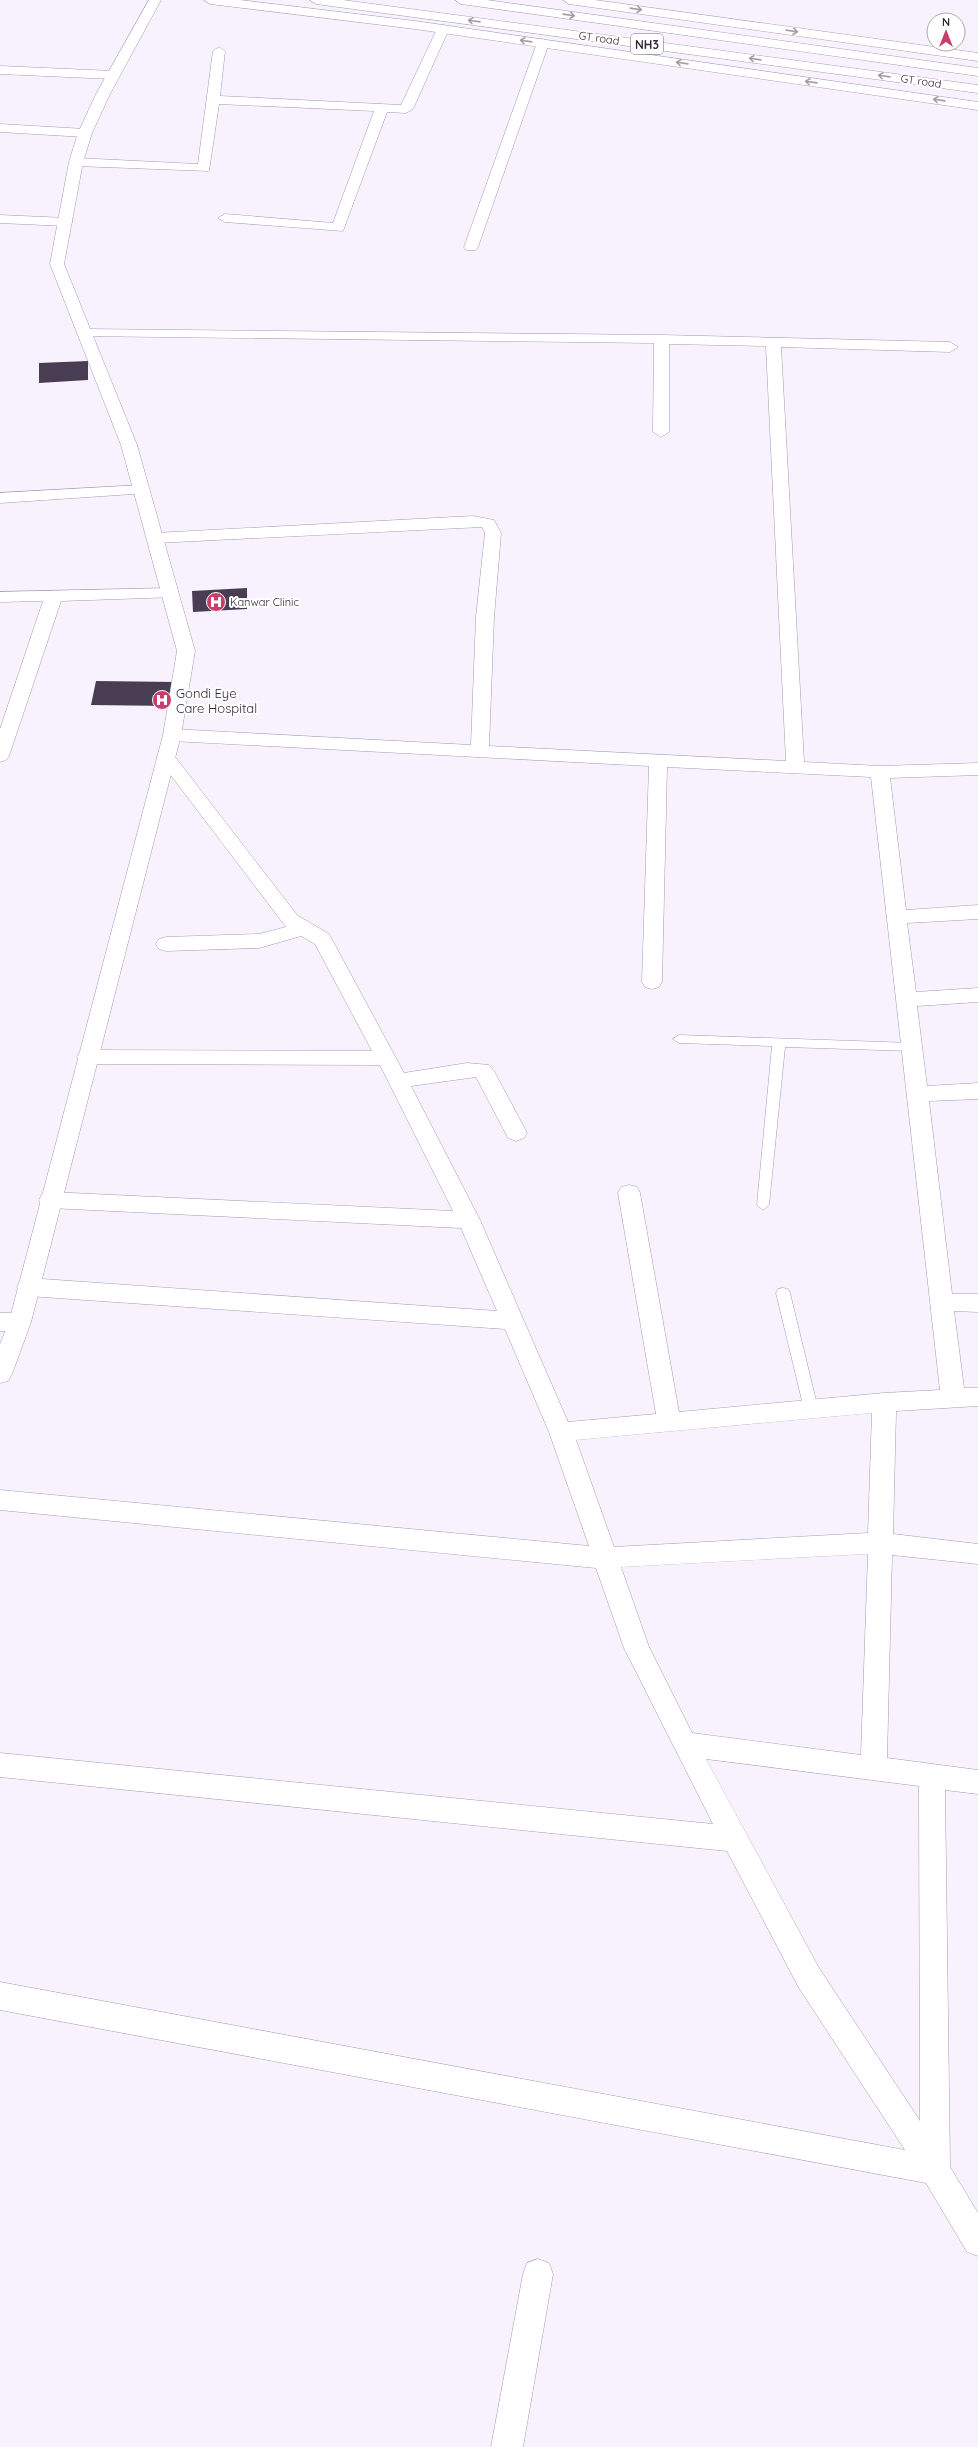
<svg xmlns="http://www.w3.org/2000/svg" width="978" height="2447" font-family="Quicksand,sans-serif">
<style>
.building{fill:#493d54}
.lines{fill:none;stroke-linecap:round;stroke-linejoin:round}
.service-casing{stroke:#a699b3;stroke-width:1}
.minor-casing{stroke:#a699b3;stroke-width:1}
.tertiary-casing{stroke:#a699b3;stroke-width:1}
.trunk-casing{stroke:#a699b3;stroke-width:1}
.service{fill:#fff;fill-rule:evenodd}
.minor{fill:#fff;fill-rule:evenodd}
.tertiary{fill:#fff;fill-rule:evenodd}
.trunk{fill:#fff;fill-rule:evenodd}
.oneway{stroke:#a19fa4}
.labels{text-anchor:middle;dominant-baseline:central;stroke-width:4;stroke-linejoin:round;paint-order:stroke}
.far-street-label{font-size:11px;fill:#2f2934;stroke:#fff}
.far-poi-label{font-size:11px;fill:#2f2934;stroke:#fff;text-anchor:start}
.shield{fill:#fff;stroke:#6d6971;stroke-width:1}
.shield-label{font-size:12px;font-weight:bold;fill:#2f2934}
.poi-label{font-size:13px;fill:#2f2934;stroke:#fff;text-anchor:start}
</style>
<rect width="100%" height="100%" fill="#f7f2fd"/>
<path class="building" d="M 88,361 L 88,380 L 39,383 L 39,363 Z
M 247,588 L 247,609 L 193,612 L 192,591 Z
M 96,681 L 176,682 L 172,706 L 91,705 Z"/>
<g class="lines">
<g class="service-casing">
<path id="service" d="M 679,1035 L 912,1043 L 918,1047 L 912,1051 L 785,1047 L 769,1205 L 763,1210 L 757,1205 L 772,1046 L 679,1043 L 673,1039 Z
M 783,1288 L 788,1289 L 790,1293 L 818,1409 L 816,1413 L 811,1415 L 806,1413 L 804,1409 L 776,1293 L 778,1289 Z"/>
</g>
<g class="minor-casing">
<path id="minor" d="M 443,25 L 449,29 L 413,109 L 406,113 L 387,112 L 343,231 L 225,222 L 218,218 L 225,214 L 333,223 L 374,111 L 219,104 L 209,171 L 76,166 L 69,162 L 76,158 L 198,164 L 213,51 L 219,47 L 225,51 L 220,96 L 401,105 L 437,29 Z
M 543,39 L 549,43 L 478,247 L 476,250 L 466,250 L 464,247 L 537,43 Z
M 0,66 L 113,71 L 119,75 L 113,79 L 0,74 Z
M 0,124 L 85,129 L 92,133 L 85,137 L 0,132 Z
M 0,215 L 66,218 L 73,222 L 66,226 L 0,223 Z
M 85,329 L 662,335 L 950,342 L 958,347 L 950,352 L 781,347 L 804,762 L 880,766 L 978,763 L 978,775 L 890,778 L 906,910 L 978,905 L 978,919 L 907,923 L 916,992 L 978,988 L 978,1002 L 917,1006 L 927,1086 L 978,1083 L 978,1099 L 929,1101 L 952,1294 L 978,1294 L 978,1312 L 954,1311 L 964,1388 L 978,1388 L 978,1406 L 896,1411 L 893,1534 L 978,1544 L 978,1564 L 892,1555 L 887,1758 L 978,1770 L 978,1794 L 945,1790 L 950,2167 L 978,2213 L 978,2256 L 967,2252 L 926,2183 L 0,2010 L 0,1982 L 905,2150 L 799,1988 L 727,1851 L 0,1777 L 0,1753 L 713,1824 L 624,1648 L 596,1568 L 0,1510 L 0,1490 L 589,1546 L 549,1432 L 505,1329 L 28,1296 L 20,1293 L 17,1287 L 20,1281 L 28,1278 L 497,1311 L 461,1228 L 50,1208 L 42,1206 L 39,1200 L 42,1194 L 50,1192 L 453,1211 L 380,1065 L 87,1064 L 80,1062 L 77,1057 L 80,1052 L 87,1050 L 372,1051 L 315,944 L 301,936 L 259,948 L 166,951 L 159,949 L 156,944 L 159,939 L 166,937 L 259,934 L 286,927 L 160,761 L 157,757 L 160,753 L 172,753 L 297,915 L 329,934 L 404,1073 L 467,1063 L 489,1065 L 494,1071 L 527,1133 L 524,1138 L 516,1141 L 508,1138 L 476,1077 L 411,1086 L 480,1220 L 568,1422 L 656,1414 L 618,1193 L 621,1187 L 629,1185 L 637,1187 L 640,1193 L 679,1412 L 884,1393 L 940,1390 L 871,777 L 667,767 L 662,982 L 659,987 L 652,989 L 645,987 L 642,982 L 649,766 L 172,741 L 166,739 L 163,735 L 166,731 L 172,729 L 471,745 L 476,617 L 485,533 L 482,527 L 155,543 L 149,542 L 147,538 L 149,534 L 155,533 L 473,516 L 494,520 L 501,533 L 494,617 L 489,746 L 786,761 L 766,346 L 669,344 L 669,432 L 661,437 L 653,432 L 654,343 L 80,336 L 78,333 ZM 872,1413 L 868,1533 L 614,1547 L 576,1440 ZM 868,1554 L 861,1755 L 692,1733 L 649,1647 L 621,1567 ZM 706,1759 L 919,1786 L 920,2121 L 819,1968 Z
M 142,485 L 148,487 L 150,490 L 148,493 L 0,503 L 0,493 Z
M 170,588 L 176,589 L 178,593 L 176,597 L 61,601 L 9,756 L 6,760 L 0,762 L 0,729 L 43,601 L 0,602 L 0,592 Z
M 0,1313 L 20,1313 L 28,1316 L 31,1322 L 28,1328 L 20,1331 L 0,1331 Z
M 538,2259 L 549,2263 L 553,2274 L 523,2447 L 491,2447 L 523,2274 L 527,2263 Z"/>
</g>
<g class="tertiary-casing">
<path id="tertiary" d="M 149,0 L 161,0 L 110,94 L 92,133 L 83,162 L 64,264 L 137,445 L 195,651 L 181,735 L 31,1322 L 12,1374 L 8,1381 L 0,1383 L 0,1344 L 9,1322 L 163,735 L 177,651 L 121,445 L 50,264 L 69,162 L 78,133 L 96,94 Z
M 204,0 L 240,0 L 415,21 L 978,102 L 978,110 L 415,29 L 210,4 Z
M 563,0 L 595,0 L 978,53 L 978,61 L 569,4 Z"/>
</g>
<g class="trunk-casing">
<path id="trunk" d="M 310,0 L 343,0 L 978,85 L 978,93 L 316,4 Z
M 455,0 L 487,0 L 978,68 L 978,76 L 461,4 Z"/>
</g>
<use href="#service" class="service"/>
<use href="#minor" class="minor"/>
<use href="#tertiary" class="tertiary"/>
<use href="#trunk" class="trunk"/>
</g>
<defs><path id="oneway-shaft" d="M-6 0H5M1.5-3L5.5 0L1.5 3" fill="none" stroke-width="1.6" stroke-linecap="round" stroke-linejoin="round"/></defs>
<g class="oneway">
<use href="#oneway-shaft" transform="translate(636 9) rotate(8)"/>
<use href="#oneway-shaft" transform="translate(569 15) rotate(8)"/>
<use href="#oneway-shaft" transform="translate(474 21) rotate(-172)"/>
<use href="#oneway-shaft" transform="translate(792 31) rotate(8)"/>
<use href="#oneway-shaft" transform="translate(526 41) rotate(-172)"/>
<use href="#oneway-shaft" transform="translate(755 59) rotate(-172)"/>
<use href="#oneway-shaft" transform="translate(682 63) rotate(-172)"/>
<use href="#oneway-shaft" transform="translate(884 76) rotate(-172)"/>
<use href="#oneway-shaft" transform="translate(811 82) rotate(-172)"/>
<use href="#oneway-shaft" transform="translate(939 100) rotate(-172)"/>
</g>
<defs>
<g id="hospital-disc" transform="scale(1)"><circle r="9.5" fill="#ca3c69" stroke="#fff"/><path d="M-5-5h3v3.5h4V-5h3V5h-3V1.5h-4V5h-3Z" fill="#fff"/></g>
</defs>
<g fill-rule="evenodd">
<use href="#hospital-disc" x="216" y="602"/>
<use href="#hospital-disc" x="162" y="700"/>
</g>
<g class="labels">
<g class="far-street-label">
<text transform="translate(599 38) rotate(8)">GT road</text>
<text transform="translate(921 81) rotate(8)">GT road</text>
</g>
<g class="far-poi-label">
<text x="230" y="602">Kanwar Clinic</text>
</g>
<rect class="shield" x="631" y="34" width="32" height="20" rx="3"/>
<g class="shield-label">
<text x="647" y="44">NH3</text>
</g>
<g class="poi-label">
<text x="176" y="693">Gondi Eye<tspan x="176" dy="15">Care Hospital</tspan></text>
</g>
</g>
<g transform="translate(946 32)"><circle r="19" fill="#ffffff" stroke="#aca9ae"/>
<path d="M0-3L7 15L0 10L-7 15Z" fill="#ca3c69"/>
<text y="-6" font-size="11" font-weight="bold" text-anchor="middle" fill="#2f2934">N</text>
</g>
</svg>
